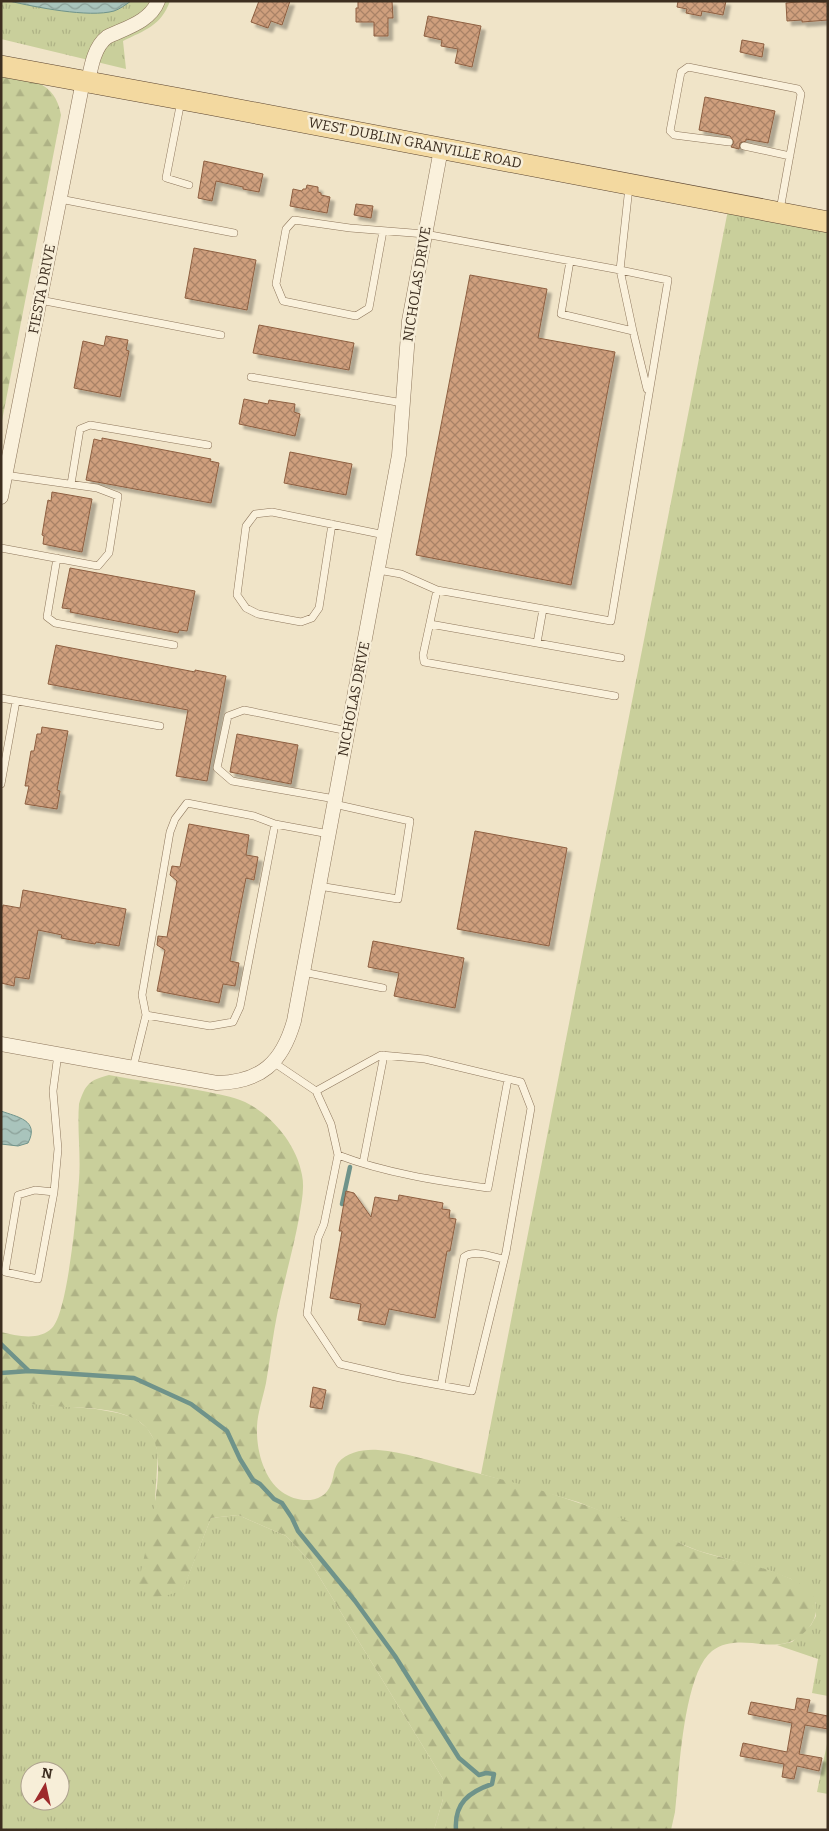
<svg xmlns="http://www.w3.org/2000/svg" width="829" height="1831" font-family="Bitter,serif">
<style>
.grass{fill:url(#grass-tufts);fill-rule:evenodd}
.forest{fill:url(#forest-firs)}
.water{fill:url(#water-waves);stroke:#6f938a}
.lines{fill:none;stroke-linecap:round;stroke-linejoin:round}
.stream{stroke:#6f938a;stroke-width:4.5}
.building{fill:url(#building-cross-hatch);stroke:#8d5f41;filter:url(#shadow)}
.lane-casing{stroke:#8d765c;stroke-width:8}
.street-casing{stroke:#8d765c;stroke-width:15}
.primary-casing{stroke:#5b4430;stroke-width:22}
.lane{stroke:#faf1dc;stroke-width:7}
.street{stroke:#faf1dc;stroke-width:14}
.primary{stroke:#f3d9a0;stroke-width:21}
.labels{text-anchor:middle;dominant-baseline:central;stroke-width:5;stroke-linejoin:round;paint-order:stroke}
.street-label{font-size:14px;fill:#3d2e20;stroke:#f7eed8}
</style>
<defs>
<pattern id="grass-tufts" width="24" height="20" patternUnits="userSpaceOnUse" patternTransform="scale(1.25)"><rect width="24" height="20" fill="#c9cf9b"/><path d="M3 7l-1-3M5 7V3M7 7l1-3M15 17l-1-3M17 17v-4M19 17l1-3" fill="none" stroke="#aeb285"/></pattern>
<pattern id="forest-firs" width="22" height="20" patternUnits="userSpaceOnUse" patternTransform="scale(1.25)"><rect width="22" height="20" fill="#c9cf9b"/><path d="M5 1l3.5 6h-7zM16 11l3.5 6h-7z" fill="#aeb285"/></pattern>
<pattern id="water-waves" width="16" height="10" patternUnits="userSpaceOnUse" patternTransform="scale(1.25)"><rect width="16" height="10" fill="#a9c4bc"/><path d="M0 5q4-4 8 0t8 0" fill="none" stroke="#8ba098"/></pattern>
<pattern id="building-cross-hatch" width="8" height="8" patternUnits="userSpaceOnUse" patternTransform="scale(1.25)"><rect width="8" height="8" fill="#cf9f7d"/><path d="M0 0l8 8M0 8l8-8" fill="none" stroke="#a98266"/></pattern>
<filter id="shadow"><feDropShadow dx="4.5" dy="4.5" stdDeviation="1" flood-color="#0004"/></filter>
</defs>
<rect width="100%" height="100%" fill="#f0e4c8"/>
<path class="grass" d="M 1,1 L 170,1 C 161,26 145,30 123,41 L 126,69 L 1,39 Z
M 728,210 L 828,230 L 828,1696 L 812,1693 L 818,1659 L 777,1645 L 792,1642 L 811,1625 L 816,1616 L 816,1603 L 791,1579 L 770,1571 L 699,1551 L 578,1502 L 481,1474 Z
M 1,1403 L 26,1403 L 96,1409 L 118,1413 L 135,1418 L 147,1428 L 155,1441 L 158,1454 L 155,1499 L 183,1589 L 211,1518 L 238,1515 L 286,1536 L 309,1560 L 443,1779 L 443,1799 L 434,1830 L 1,1830 ZM 30,1771 L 60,1771 L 60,1801 L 30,1801 Z
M 828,1739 L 828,1794 L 817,1792 Z"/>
<path class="forest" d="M 1,73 C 30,80 55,80 61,115 L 1,426 Z
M 109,1075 C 140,1081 172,1085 203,1091 C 217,1094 232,1096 245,1102 C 272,1115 297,1145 302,1175 C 305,1189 301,1204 299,1218 C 294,1245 287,1270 281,1297 C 274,1325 271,1354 266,1383 C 264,1393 261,1402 259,1412 C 253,1437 260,1476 282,1492 C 297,1503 324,1505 331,1484 C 334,1477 333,1470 338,1463 C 347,1452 364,1449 378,1450 C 404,1452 431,1461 457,1468 C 497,1478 537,1488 576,1502 C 606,1512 636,1524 665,1536 C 676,1541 687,1547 699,1551 C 727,1561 796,1570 813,1596 C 818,1604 817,1615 812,1623 C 784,1666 744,1627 712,1651 C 683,1674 679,1775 675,1812 L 671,1830 L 434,1830 L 443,1799 L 443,1779 L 309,1560 L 286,1536 L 238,1515 L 211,1518 L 183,1590 L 168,1595 L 152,1598 L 138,1585 C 145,1551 166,1474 155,1443 C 152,1433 143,1422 133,1418 C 112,1408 88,1408 66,1407 C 44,1405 23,1403 1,1403 L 1,1332 C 17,1336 39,1341 52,1328 C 68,1312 77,1207 79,1180 C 81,1155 77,1129 79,1104 C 85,1085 89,1080 109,1075 Z"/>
<path class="water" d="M 9,1 L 131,1 C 125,5 120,9 114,11 C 89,18 35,7 9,1 Z
M 1,1111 C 17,1117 40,1120 28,1143 L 18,1146 L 1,1144 Z"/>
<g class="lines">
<path class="stream" d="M 342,1204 L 350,1167
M 1,1344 L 29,1371
M 1,1373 L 29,1371 L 134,1378 L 191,1404 L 227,1431 L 240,1459 L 253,1480 L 260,1484 L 274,1499 L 282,1503 L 292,1518 L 298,1531 L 355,1601 L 395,1656 L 459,1758 L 479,1775 L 486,1773 L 494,1774 L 492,1784 C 469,1792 454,1803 456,1830"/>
</g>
<path class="building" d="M 259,1 L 290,1 L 282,25 L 271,21 L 268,28 L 251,22 Z
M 358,1 L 392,1 L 393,18 L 388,18 L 388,36 L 374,36 L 374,22 L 356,22 L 356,8 L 358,8 Z
M 678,1 L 726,1 L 723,15 L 702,11 L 701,16 L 686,13 L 687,9 L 677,7 Z
M 810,1 L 828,3 L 828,20 L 802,22 L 802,20 L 787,21 L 786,3 Z
M 428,16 L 481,26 L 472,67 L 455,63 L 458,49 L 441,46 L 442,40 L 424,36 Z
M 742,40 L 764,44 L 762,57 L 740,52 Z
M 705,97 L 775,111 L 768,143 L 746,139 L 746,141 L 740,143 L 739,149 L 731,147 L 734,142 L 730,136 L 699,130 Z
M 204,161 L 263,174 L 259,192 L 243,189 L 243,187 L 216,181 L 212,201 L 198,198 Z
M 307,185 L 318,187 L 318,192 L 321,193 L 321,195 L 330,197 L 327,213 L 290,206 L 293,189 L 302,191 L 303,189 L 306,189 Z
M 356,204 L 373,206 L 371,218 L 354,215 Z
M 194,248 L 256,260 L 247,310 L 185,298 Z
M 470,275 L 547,289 L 538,338 L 615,352 L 571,585 L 416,555 Z
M 259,325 L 354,343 L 349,370 L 253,353 Z
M 106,336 L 128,340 L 126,350 L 129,351 L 120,397 L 74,388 L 83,341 L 104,346 Z
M 244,399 L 268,404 L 269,400 L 295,404 L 294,412 L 300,414 L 295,436 L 239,424 Z
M 102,438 L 211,459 L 210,461 L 219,463 L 211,503 L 86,480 L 94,439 L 102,441 Z
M 290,452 L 352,464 L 346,495 L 284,483 Z
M 52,492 L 92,499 L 82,552 L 43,544 L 44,536 L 42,535 L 46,511 L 48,500 L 51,501 Z
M 70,568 L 195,591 L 187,631 L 179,630 L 178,633 L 70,612 L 71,609 L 62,608 Z
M 56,645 L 195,672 L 195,670 L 226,676 L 207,781 L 176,776 L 188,710 L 48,684 Z
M 42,727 L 68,731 L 57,790 L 60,791 L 57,809 L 25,804 L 29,786 L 25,786 L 31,751 L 34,751 L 37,734 L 41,734 Z
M 237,734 L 298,745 L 291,784 L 230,772 Z
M 189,824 L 249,835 L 246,855 L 258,857 L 254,880 L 246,878 L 236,929 L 230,961 L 239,963 L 235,986 L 223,984 L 219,1003 L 157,991 L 165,950 L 157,945 L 158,936 L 167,937 L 177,881 L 170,875 L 172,866 L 180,867 Z
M 475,831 L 567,848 L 549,946 L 457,929 Z
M 23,890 L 126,909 L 119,946 L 96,942 L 95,944 L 83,942 L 61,938 L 62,935 L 38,930 L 29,979 L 15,977 L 14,986 L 1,983 L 1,915 L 3,905 L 20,908 Z
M 373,941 L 464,958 L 455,1008 L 394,996 L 399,973 L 368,967 Z
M 346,1191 L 354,1193 L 371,1217 L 375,1197 L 398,1201 L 399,1195 L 443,1203 L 442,1209 L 450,1210 L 449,1218 L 456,1219 L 450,1251 L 447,1251 L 435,1318 L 389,1309 L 385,1325 L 358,1320 L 361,1304 L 330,1298 L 342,1231 L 339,1231 Z
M 313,1387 L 326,1390 L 322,1409 L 310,1407 Z
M 797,1698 L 810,1700 L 807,1712 L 828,1716 L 828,1729 L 805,1725 L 799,1754 L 822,1758 L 819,1771 L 797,1766 L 794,1779 L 782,1777 L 784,1764 L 740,1756 L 743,1743 L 787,1752 L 792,1723 L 748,1714 L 751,1702 L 795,1710 Z"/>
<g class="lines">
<g class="lane-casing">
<path id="lane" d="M 181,101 L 166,178 L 189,185
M 729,142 L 674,135 L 670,131 L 681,72 L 688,67 L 798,89 L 801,94 L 780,210
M 744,146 L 790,156
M 60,199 L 234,233
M 383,231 L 369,308 L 356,316 L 283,301 L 276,284 L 286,229 L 294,220 L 350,228 L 425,234 L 620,270 L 629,187
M 40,300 L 221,335
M 633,331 L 647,389
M 251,377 L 403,403
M 71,484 L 80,429 L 90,425 L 208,445
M 332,524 L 319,608 L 312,618 L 301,622 L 258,614 L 246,608 L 237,595 L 246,526 L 255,514 L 272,512 L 385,535
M 1,548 L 98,566 L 109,553 L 118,496 L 97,488 L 5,475
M 57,558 L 47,617 L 55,623 L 174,645
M 378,570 L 401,574 L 437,590 L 611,621 L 668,280 L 620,270 L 633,331 L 561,314 L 570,261
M 437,590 L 423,655 L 424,662 L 615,696
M 430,624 L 621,658
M 537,643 L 543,609
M 1,698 L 160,726
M 1,784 L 16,701
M 335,799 L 232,781 L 217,768 L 228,716 L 244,710 L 348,731
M 319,886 L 398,899 L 410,821 L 334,804
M 303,972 L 383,988
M 146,1015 L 142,995 L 170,832 L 175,819 L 187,803 L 254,816 L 275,824
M 273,1062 L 316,1091 L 331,1124 L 338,1155 L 324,1224 L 318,1238 L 307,1314 L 340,1364 L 400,1378 L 472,1391 L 506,1252 L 531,1108 L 521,1082 L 425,1059 L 381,1055 L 316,1091
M 133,1068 L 146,1015 L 210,1026 L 233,1022 L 240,1007 L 275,824 L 329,834
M 338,1155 C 385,1173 438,1181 488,1188 L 508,1079
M 363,1163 L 384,1055
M 54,1192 L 35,1190 L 18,1195 L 5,1272 L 38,1279 L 54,1192 L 58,1149 L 53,1091 L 58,1054
M 441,1385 L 464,1257 C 474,1249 493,1257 504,1259"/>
</g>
<g class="street-casing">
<path id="street" d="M 88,82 C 91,67 94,47 107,37 C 125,28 150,22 158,1
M 1,497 L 83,81
M 1,1044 L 217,1083 C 261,1082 282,1063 294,1021 L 399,455 L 409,321 L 441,149"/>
</g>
<g class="primary-casing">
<path id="primary" d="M 1,66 L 208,104 L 828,222"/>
</g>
<use href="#lane" class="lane"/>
<use href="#street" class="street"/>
<use href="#primary" class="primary"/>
</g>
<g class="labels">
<g class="street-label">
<text transform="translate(415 143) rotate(11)">WEST DUBLIN GRANVILLE ROAD</text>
<text transform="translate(417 284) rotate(-81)">NICHOLAS DRIVE</text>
<text transform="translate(42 289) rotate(-79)">FIESTA DRIVE</text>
<text transform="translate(354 699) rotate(-79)">NICHOLAS DRIVE</text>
</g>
</g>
<rect width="829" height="1831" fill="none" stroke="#3d2e20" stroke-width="5"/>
<g transform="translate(45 1786) rotate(9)"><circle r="24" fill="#f7eed8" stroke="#ada18e"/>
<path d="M0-4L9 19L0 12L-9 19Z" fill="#9e2a2b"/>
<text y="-8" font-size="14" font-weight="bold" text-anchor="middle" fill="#3d2e20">N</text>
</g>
</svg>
